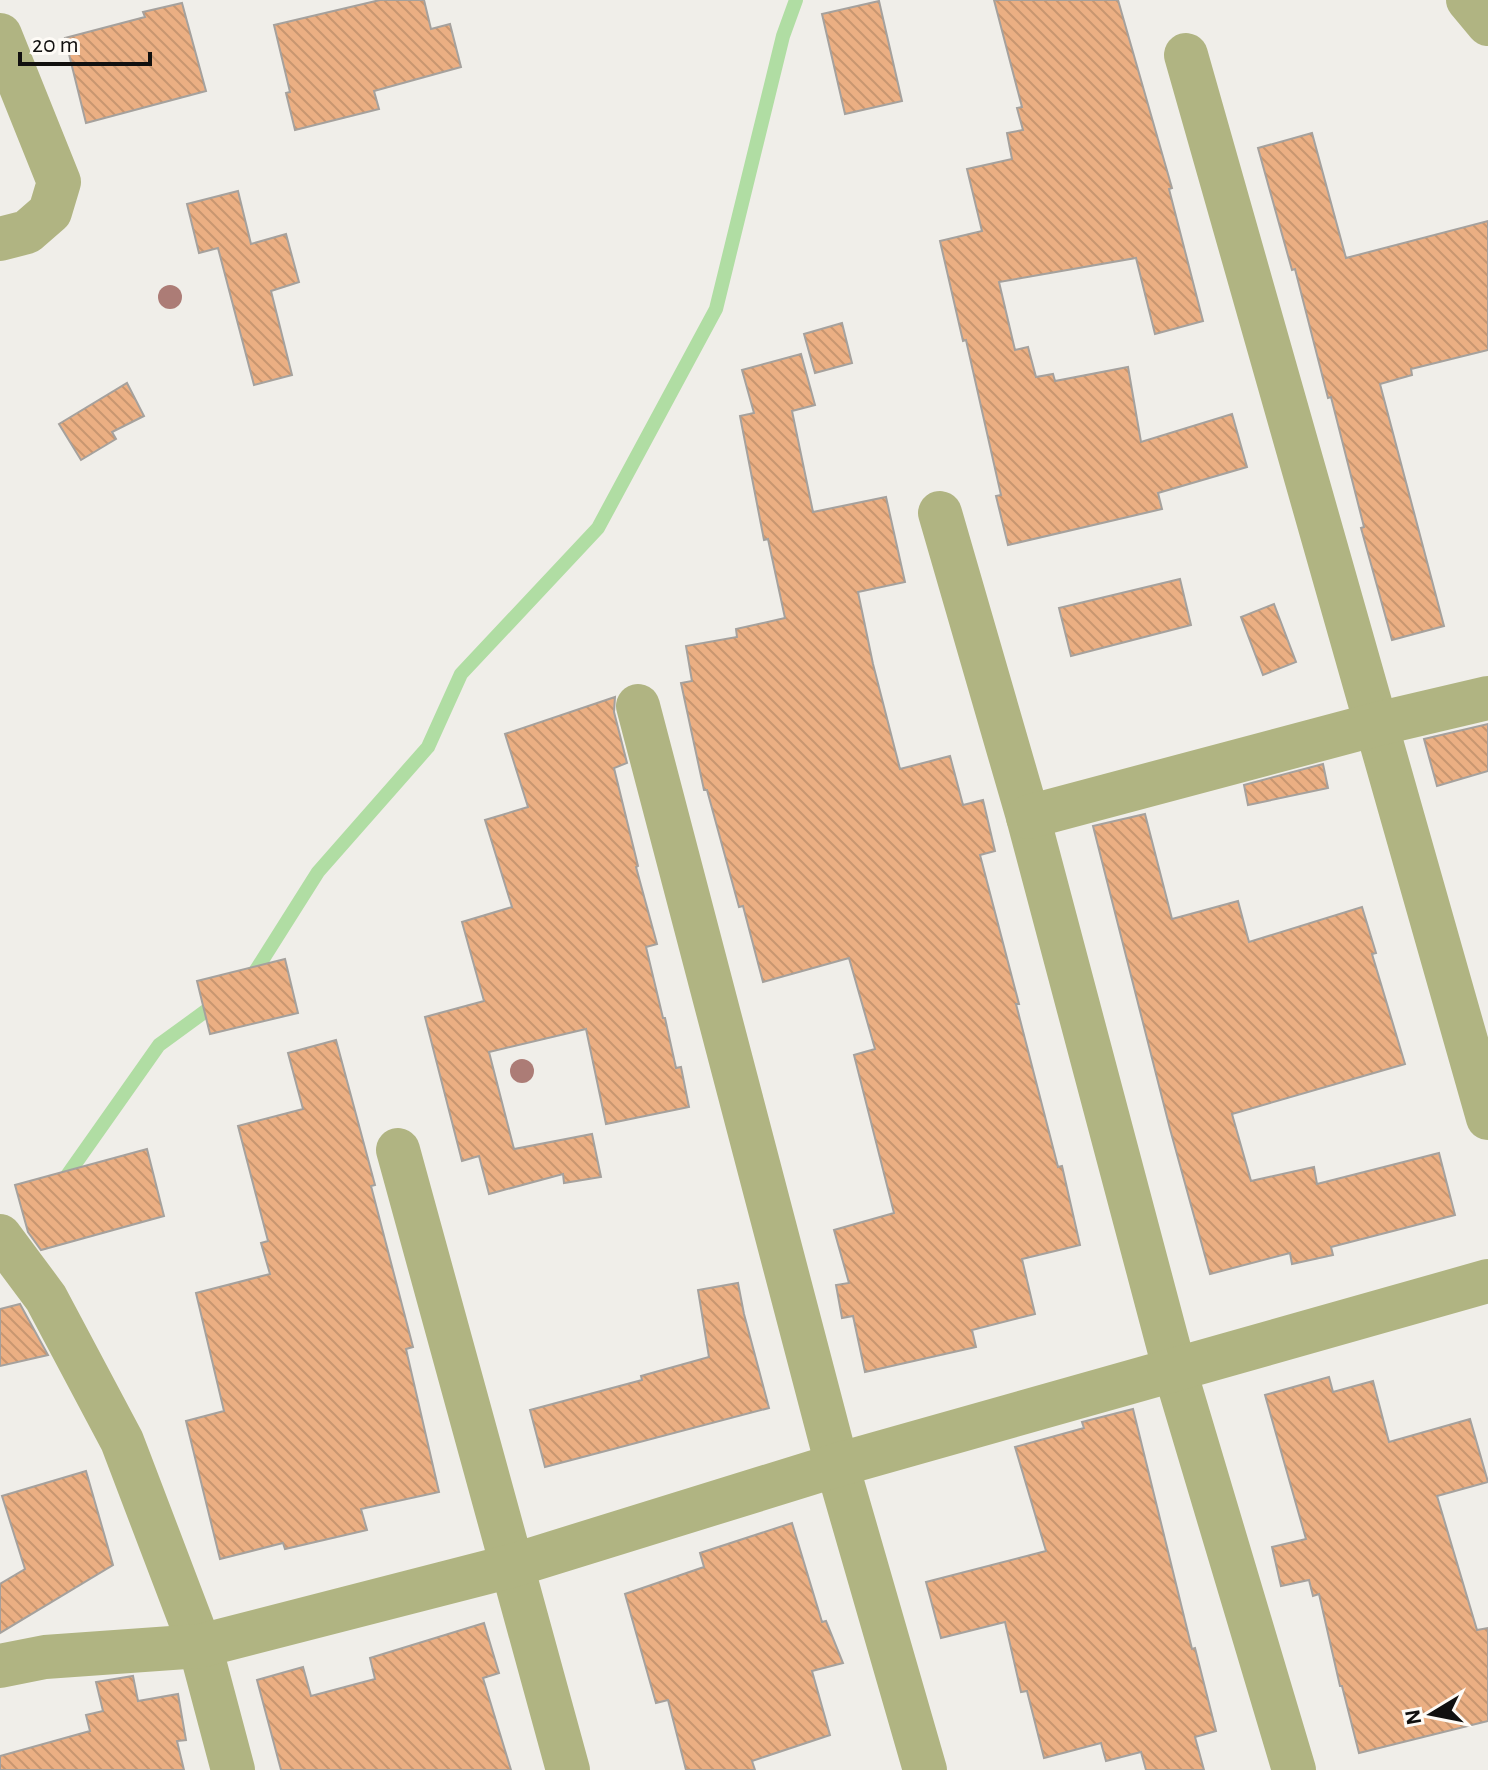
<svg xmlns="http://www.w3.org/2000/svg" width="1488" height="1770" font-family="'Alegreya Sans',sans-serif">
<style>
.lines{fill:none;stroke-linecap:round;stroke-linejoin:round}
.stream{stroke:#b0dda3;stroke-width:14}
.building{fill:url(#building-back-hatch);stroke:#a5a19d;stroke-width:2}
.street{stroke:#b0b482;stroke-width:44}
.tree{fill:#ac7c76}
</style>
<defs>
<pattern id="building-back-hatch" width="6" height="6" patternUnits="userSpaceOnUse" patternTransform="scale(2)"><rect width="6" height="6" fill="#ebaf83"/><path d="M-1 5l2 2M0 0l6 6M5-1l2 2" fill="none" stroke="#c89670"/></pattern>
</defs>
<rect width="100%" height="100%" fill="#f0eee9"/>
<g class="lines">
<g class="stream">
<polyline points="251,978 318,872 428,747 461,674 598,528 716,309 783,36 796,0"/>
<polyline points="61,1184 159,1045 218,1002"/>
</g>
</g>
<g class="building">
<polygon points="380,0 424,0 431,29 450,24 461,67 374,91 379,109 295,130 286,93 290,92 274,25"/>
<polygon points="994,0 1118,0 1172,188 1169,189 1203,321 1155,334 1136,258 999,282 1015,350 1028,347 1036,377 1053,374 1055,381 1128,367 1141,442 1232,414 1247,467 1158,493 1162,509 1008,545 996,496 1001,495 966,340 963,341 940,241 982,231 967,169 1012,159 1007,133 1023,130 1017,108 1022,107"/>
<polygon points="879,1 902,101 845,114 822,14"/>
<polygon points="182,3 206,91 86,123 65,38 145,17 143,12"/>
<polygon points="1312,133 1346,258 1488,221 1488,350 1411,369 1412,375 1380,384 1444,626 1392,640 1361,528 1364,527 1331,397 1328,398 1295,269 1292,270 1258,148"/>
<polygon points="238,191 251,244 286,234 299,282 271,291 292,375 254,385 218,248 199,253 187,204"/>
<polygon points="842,323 852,363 815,373 804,334"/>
<polygon points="801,354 815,405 792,411 813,512 886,497 905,582 858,592 873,664 900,769 950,756 963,805 983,800 995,851 980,855 1019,1004 1016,1004 1058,1167 1062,1166 1080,1245 1022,1259 1035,1314 972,1330 976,1347 865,1372 853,1316 842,1318 836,1285 849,1283 834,1230 894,1213 854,1055 875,1049 849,958 763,982 743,906 739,907 707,790 704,790 681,683 692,681 686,646 737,637 736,629 785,618 768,539 764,540 740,416 754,413 742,370"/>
<polygon points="127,383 144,416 112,432 116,439 81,460 59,424"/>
<polygon points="1180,579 1191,625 1071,656 1059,608"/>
<polygon points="1274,604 1296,662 1263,675 1241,617"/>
<polygon points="615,697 614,712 627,763 614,768 638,866 636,867 657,944 646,947 663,1018 665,1018 676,1068 681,1067 689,1107 606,1124 586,1029 489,1052 514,1149 592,1134 601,1177 564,1183 563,1174 489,1194 479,1156 462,1161 425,1017 484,1001 462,922 512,907 485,820 528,807 505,734"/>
<polygon points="1488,724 1488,771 1437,786 1424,739"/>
<polygon points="1323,764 1328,788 1248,805 1244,785"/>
<polygon points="1145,814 1172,919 1238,901 1249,942 1362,907 1376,953 1372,954 1405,1064 1232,1114 1251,1181 1314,1167 1317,1184 1439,1153 1455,1215 1331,1247 1333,1255 1292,1264 1290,1253 1210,1274 1170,1129 1093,826"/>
<polygon points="285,959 298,1013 210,1034 197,981"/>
<polygon points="336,1040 375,1185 371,1186 413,1347 406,1349 439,1492 361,1509 367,1530 285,1549 283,1543 220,1559 186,1421 224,1411 196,1293 270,1274 261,1243 268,1241 238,1126 303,1109 288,1053"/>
<polygon points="147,1149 164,1216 41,1250 28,1232 15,1185"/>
<polygon points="738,1283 744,1314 769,1408 545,1467 530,1410 642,1380 641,1376 709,1357 698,1290"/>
<polygon points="20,1304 48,1355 0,1366 0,1309"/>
<polygon points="1329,1377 1333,1392 1373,1381 1389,1442 1470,1419 1488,1482 1437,1496 1477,1630 1488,1628 1488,1721 1359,1753 1342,1686 1340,1686 1319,1594 1313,1596 1309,1580 1281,1586 1272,1547 1306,1539 1265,1395"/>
<polygon points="1133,1409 1192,1649 1195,1648 1216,1731 1195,1737 1204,1770 1146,1770 1141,1752 1106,1761 1101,1743 1044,1758 1027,1691 1021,1692 1005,1622 941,1638 926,1582 1046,1551 1015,1447 1084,1428 1082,1422"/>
<polygon points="86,1471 113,1565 0,1633 0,1584 25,1569 2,1496"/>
<polygon points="792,1523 822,1622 826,1621 843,1663 812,1671 830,1735 752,1761 755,1770 686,1770 668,1700 656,1703 625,1594 704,1567 700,1553"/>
<polygon points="484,1623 499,1673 483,1678 511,1770 281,1770 257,1680 303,1667 311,1696 375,1679 370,1658"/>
<polygon points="133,1676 138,1701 178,1694 186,1740 177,1741 184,1770 0,1770 0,1756 90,1731 86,1715 103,1711 96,1682"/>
</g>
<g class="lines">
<g class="street">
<polyline points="1468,0 1488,24"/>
<polyline points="0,35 59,182 50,212 27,232 0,239"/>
<polyline points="1186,55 1488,1118"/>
<polyline points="940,513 1028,817 1175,1371 1294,1770"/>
<polyline points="638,706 837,1465 925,1770"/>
<polyline points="1028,817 1377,724 1488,698"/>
<polyline points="398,1150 568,1770"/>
<polyline points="0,1236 46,1298 122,1441 200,1646 233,1770"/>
<polyline points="0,1666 45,1657 200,1646 511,1566 837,1465 1488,1281"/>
</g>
</g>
<g class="tree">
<circle cx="170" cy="297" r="12"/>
<circle cx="522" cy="1071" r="12"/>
</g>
<g transform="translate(1432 1714) rotate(260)" stroke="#fefbf6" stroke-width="6" paint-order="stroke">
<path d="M0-6L14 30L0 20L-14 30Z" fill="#11100f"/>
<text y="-12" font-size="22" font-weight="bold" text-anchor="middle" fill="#11100f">N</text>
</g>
<path d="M20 52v12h130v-12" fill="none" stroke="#11100f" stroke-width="4"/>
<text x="32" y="52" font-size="24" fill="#11100f" stroke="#fefbf6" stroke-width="6" paint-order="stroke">20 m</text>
</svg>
